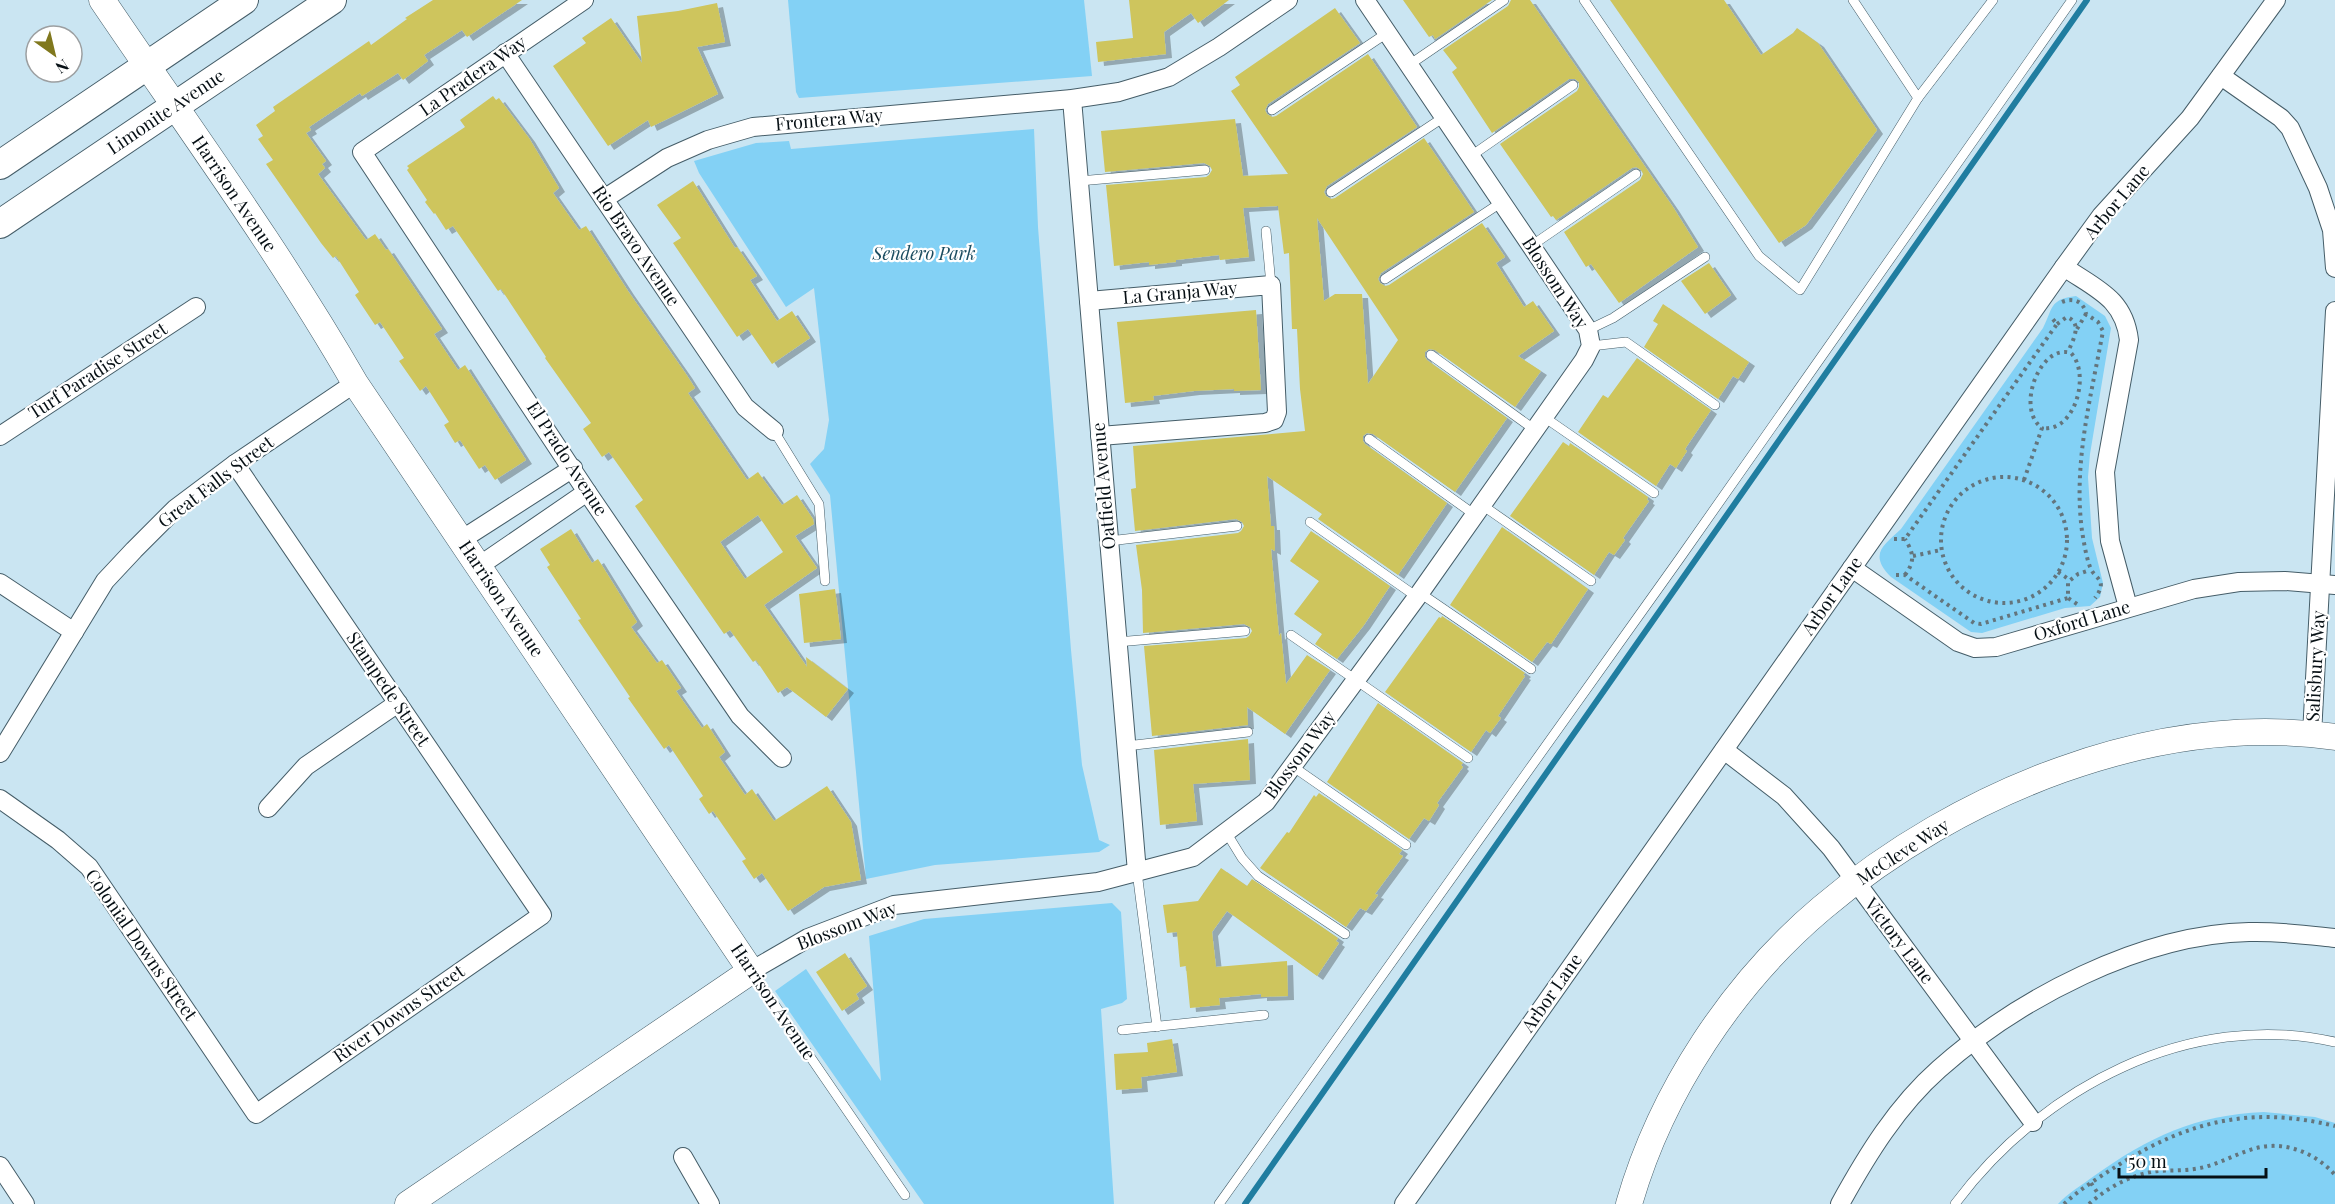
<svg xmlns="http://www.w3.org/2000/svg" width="2335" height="1204" font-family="'Playfair Display',serif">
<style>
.green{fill:#83d1f5}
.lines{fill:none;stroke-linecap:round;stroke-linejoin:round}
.stream{stroke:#207da0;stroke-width:6}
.building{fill:#cec55d;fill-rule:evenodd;filter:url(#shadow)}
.lane-casing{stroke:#455d68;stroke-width:10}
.street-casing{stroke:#455d68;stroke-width:20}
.secondary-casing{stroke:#455d68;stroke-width:27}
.primary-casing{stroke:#455d68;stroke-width:30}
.path{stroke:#63757d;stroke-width:4;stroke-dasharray:3 4.5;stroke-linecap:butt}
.lane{stroke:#fff;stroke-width:9}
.street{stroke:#fff;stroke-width:18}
.secondary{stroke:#fff;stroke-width:26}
.primary{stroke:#fff;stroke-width:28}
.labels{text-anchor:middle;stroke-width:4.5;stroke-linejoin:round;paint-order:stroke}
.street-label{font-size:18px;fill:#071015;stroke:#fff}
.park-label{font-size:18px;font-style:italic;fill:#1a4c60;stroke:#fff}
</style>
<defs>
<filter id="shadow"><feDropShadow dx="6" dy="4" stdDeviation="0" flood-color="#0004"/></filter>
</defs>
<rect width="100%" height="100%" fill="#cae5f2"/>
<g class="green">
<polygon points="788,0 1084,0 1092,76 799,98 796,92"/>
<polygon points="1034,129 1038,227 1071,650 1082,765 1099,840 1110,845 1099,852 935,865 866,879 830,495 810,464 824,449 829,420 814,288 786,307 699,173 694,161 756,143 789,141 791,149"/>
<path d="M2076 296 2105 316 2111 328 2090 454 2088 477 2092 538 2103 583 2100 597 2090 606 2065 608 1982 633 1971 632 1891 577C1868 554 1884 545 1901 529L2043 328C2053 309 2049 299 2076 296Z"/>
<polygon points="1112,903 1121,912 1127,999 1122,1003 1101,1009 1114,1204 924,1204 775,991 806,969 881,1081 869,936 924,919"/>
<path d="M2264 1112 2315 1117 2335 1123V1204H2058C2068 1193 2082 1185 2094 1176 2149 1137 2195 1115 2264 1112Z"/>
</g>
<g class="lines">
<polyline class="stream" points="1245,1204 2087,0"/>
</g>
<g class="building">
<polygon points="433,0 522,0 467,37 462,30 424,55 428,61 403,80 398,73 362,96 360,93 309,127 311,130 306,133 326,161 322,164 325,168 318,174 366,240 375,234 386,250 388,249 442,329 434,334 458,370 465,365 526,460 495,480 485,465 479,469 460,440 455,443 444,425 449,422 426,386 420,391 399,361 404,358 380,322 375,325 355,295 359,292 336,256 333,258 321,243 266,164 273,160 258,139 263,136 256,125 275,111 273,107 369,41 371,45 407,19 405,18"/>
<polygon points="1129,0 1229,0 1198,23 1191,13 1164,32 1166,54 1098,62 1096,42 1133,38"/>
<polygon points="1403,0 1492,0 1435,39 1433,35 1429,37"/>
<polygon points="1511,0 1530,0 1673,207 1698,247 1619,303 1591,264 1586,267 1564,232 1640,180 1643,174 1641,170 1636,167 1632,168 1556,220 1553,216 1551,217 1500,144 1577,91 1579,87 1579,82 1575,79 1569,79 1492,133 1452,72 1457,68 1443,50 1508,6"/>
<polygon points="1610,0 1724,0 1761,55 1793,33 1797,28 1818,43 1877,130 1806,225 1779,243"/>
<polygon points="717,3 725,42 697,47 718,94 651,127 648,120 608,146 553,66 586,43 582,38 611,18 642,63 637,16 678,11"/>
<path d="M1335 8 1360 43 1268 104 1265 110 1267 114 1272 117 1276 116 1368 54 1417 127 1327 186 1324 192 1326 196 1331 199 1335 198 1424 138 1474 212 1381 273 1378 279 1380 283 1385 286 1389 285 1482 223 1505 257 1496 263 1524 307 1533 301 1554 331 1518 356 1541 371 1515 407 1435 350 1429 349 1425 352V357L1427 360 1507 418 1455 492 1373 434 1367 433 1363 436V441L1365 444 1447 503 1398 575 1318 519 1322 514 1267 476 1271 526H1274L1275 551 1271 549 1279 636 1281 633 1286 684 1307 655 1330 670 1285 734 1247 707 1248 725 1152 736 1144 646 1246 638 1249 636 1252 631 1250 627 1244 624 1143 633 1142 590 1136 545 1238 533 1241 531 1244 526 1242 522 1236 519 1135 531 1131 489 1136 488 1133 446 1305 431 1300 389 1297 329H1292L1289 253 1284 254 1278 206 1243 208 1249 257 1220 260 1219 255 1176 260V262L1149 265V262L1114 266 1106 185 1206 177 1209 175 1212 170 1210 166 1204 163 1105 172 1101 131 1235 119 1243 176 1288 174 1231 91 1240 85 1235 77ZM1317 218 1398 340 1368 384 1362 294H1335L1324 301Z"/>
<path d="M493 96 496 100 499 98 529 138 559 188 553 193 579 230 586 226 628 291 686 374 695 388 688 393 747 480 758 472 782 505 797 495 813 519 814 524 795 536 817 568 764 605 807 667 806 657 848 689 826 717 787 687 778 693 756 660 753 662 730 630 724 634 635 506 643 500 609 452 602 457 583 429 591 423 545 358 546 357 501 289 498 291 453 226 446 230 435 213 434 214 425 202 427 200 407 170 409 168 407 166 465 127 460 120ZM758 515 783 552 745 579 720 542Z"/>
<polygon points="693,181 735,248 737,247 757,276 750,280 777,321 792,311 810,338 772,364 748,329 737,337 673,243 681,238 657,205"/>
<polygon points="1709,263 1731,295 1705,314 1681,281"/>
<polygon points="1663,304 1749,362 1738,379 1733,376 1718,399 1644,347 1658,324 1653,321"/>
<polygon points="1256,310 1261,390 1234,391 1234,389 1194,391 1153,396 1154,400 1125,403 1117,322"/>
<polygon points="1637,358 1711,410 1685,449 1687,451 1676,468 1670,464 1656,486 1578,432 1603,395 1608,398"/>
<polygon points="1563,442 1569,446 1570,443 1648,497 1647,500 1649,501 1623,538 1625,540 1614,555 1609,552 1594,575 1510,516"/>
<polygon points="1502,527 1588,589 1551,644 1547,642 1532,662 1450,605"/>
<polygon points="571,529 592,563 598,559 637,622 631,627 657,663 662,660 681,688 676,691 702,728 707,724 725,752 719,757 745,795 752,789 774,821 827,786 851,822 861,880 824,887 788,911 762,873 754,879 742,861 746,859 713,811 709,814 699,799 703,796 669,745 664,749 628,698 630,697 578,620 581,619 547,567 550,565 540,549"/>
<polygon points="1311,531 1390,586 1364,625 1337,659 1315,644 1322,634 1294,614 1319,581 1290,561"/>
<polygon points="835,589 841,639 804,643 799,594"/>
<polygon points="1442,616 1525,673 1523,675 1525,676 1498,716 1501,718 1490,733 1486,730 1471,752 1385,692 1439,617 1441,618"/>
<polygon points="1378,703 1463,763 1461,765 1463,767 1437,803 1439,805 1429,821 1424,818 1409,839 1327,782"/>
<polygon points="1248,739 1250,780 1193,784 1197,821 1160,825 1154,750"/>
<polygon points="1319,793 1402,850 1399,854 1403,856 1375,894 1378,895 1366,911 1360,908 1346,927 1260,868 1287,832 1289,833 1314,795 1316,797"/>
<polygon points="1221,868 1247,886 1252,879 1338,938 1336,941 1339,943 1317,976 1227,911 1212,932 1216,967 1287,961 1288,996 1261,997 1261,994 1219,998 1220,1005 1190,1008 1186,966 1180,967 1177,932 1167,933 1163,905 1198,901"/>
<polygon points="845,953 867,986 856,994 859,999 842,1011 816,972"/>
<polygon points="1172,1039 1177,1072 1141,1077 1142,1088 1116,1090 1114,1054 1148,1052 1147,1043"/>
</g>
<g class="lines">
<g class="lane-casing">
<g id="lane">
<polyline points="1584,0 1759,256 1800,290 1918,98"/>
<polyline points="1853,0 1918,98 1993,0"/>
<polyline points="1409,65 1504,0"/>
<polyline points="1272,110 1387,33"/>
<polyline points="1471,156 1573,85"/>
<polyline points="1079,181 1205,170"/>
<polyline points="1331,192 1444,117"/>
<polyline points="1266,231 1271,285"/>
<polyline points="1531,246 1636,174"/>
<polyline points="1385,279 1502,202"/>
<polyline points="1588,330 1613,318 1705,257"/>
<polyline points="1591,346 1626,342 1715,405"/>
<polyline points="1431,355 1535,430"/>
<polyline points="1544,417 1654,493"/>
<polyline points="774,431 819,504 825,581"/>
<polyline points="1369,439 1475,515"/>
<polyline points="1482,505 1591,581"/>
<polyline points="1310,522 1417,597"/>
<polyline points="1109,541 1237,526"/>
<polyline points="1420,593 1531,669"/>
<polyline points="1291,635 1468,758"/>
<polyline points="1117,642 1245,631"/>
<polyline points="1126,746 1248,732"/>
<polyline points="1292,766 1406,845"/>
<polyline points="1226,832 1242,858 1258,876 1345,934"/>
<polyline points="1137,872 1157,1027"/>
<polyline points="752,972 905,1195"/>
<polyline points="1122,1030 1264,1015"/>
<polyline points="1219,1204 1680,558 2072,0"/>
<path d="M1955 1204C2041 1088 2190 1009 2335 1042"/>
</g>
</g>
<g class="street-casing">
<g id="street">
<polyline points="584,0 362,152 587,492 740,716 782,758"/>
<polyline points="505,53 745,407 774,431"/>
<polyline points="2221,76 2281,118 2290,128 2318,188 2332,230 2335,268"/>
<polyline points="1072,99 1137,872"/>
<polyline points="604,199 667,158 708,140 753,127 1072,99 1119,92 1169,77 1219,47 1288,0"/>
<path d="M2064 267C2096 289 2124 298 2129 340L2105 472 2110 541 2128 607"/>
<polyline points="1089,301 1271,285 1277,412 1274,420 1265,423 1100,436"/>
<polyline points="0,436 196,307"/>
<polyline points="461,540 573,468"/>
<polyline points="479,566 587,492"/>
<polyline points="1852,568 1958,642 1975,648 1996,647 2194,589 2239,582 2285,581 2335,585"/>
<polyline points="0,583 74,632"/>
<polyline points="2312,734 2335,311"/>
<polyline points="1724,750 1784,796 1831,848 2033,1122"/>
<polyline points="0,753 105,581 134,550 175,509 235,464 355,383"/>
<polyline points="0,799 58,840 89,867 256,1114 542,915 235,464"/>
<polyline points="268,808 306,766 398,703"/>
<polyline points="751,971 808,938 894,905 1098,882 1193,857 1266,802 1417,597 1584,360 1591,346 1588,330 1365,0"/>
<polyline points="683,1157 710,1204"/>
<polyline points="0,1166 25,1204"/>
<polyline points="1404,1204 2064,267 2101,216 2190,118 2276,0"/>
<path d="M1840 1204C1867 1155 1897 1106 1939 1069 2018 999 2141 934 2249 932 2278 931 2307 935 2335 938"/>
</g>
</g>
<g class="secondary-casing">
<g id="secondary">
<path d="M102 0C188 127 279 251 355 383L751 971 408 1204"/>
<path d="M1629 1204C1661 1092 1733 983 1822 908 1958 793 2155 711 2335 737"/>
</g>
</g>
<g class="primary-casing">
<g id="primary">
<polyline points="0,165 244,0"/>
<polyline points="0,224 332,0"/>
</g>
</g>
<g class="path">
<path d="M2062 302C2074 297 2084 302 2086 314L2098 322 2103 331C2091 397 2073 463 2082 531 2084 543 2086 556 2090 567 2094 579 2109 579 2095 598"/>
<path d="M2057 324 2067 317C2083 323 2073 340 2068 352"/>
<polyline points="2077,329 2086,314"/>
<circle cx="2004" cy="540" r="63"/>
<path d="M2024 480 2042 428C2015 409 2040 343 2071 353 2091 374 2075 433 2042 428"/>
<polyline points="1894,539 1905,539 2057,324 2051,317"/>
<polyline points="1913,556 1941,550"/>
<polyline points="2058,572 2070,580"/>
<polyline points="1896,575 1905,575 1974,623 1981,624 2068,598"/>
<path d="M1905 575C1915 561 1914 554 1905 539"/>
<polyline points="2077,604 2068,598 2068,582 2078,574 2090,570"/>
<polyline points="2091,1183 2099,1195"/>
<path d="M2064 1204C2080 1189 2101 1176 2120 1164 2191 1120 2253 1106 2335 1126"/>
<path d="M2089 1204C2108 1187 2132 1174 2158 1171 2172 1170 2186 1171 2200 1168 2221 1164 2240 1151 2261 1147 2288 1142 2317 1154 2335 1175"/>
</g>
<use href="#lane" class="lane"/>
<use href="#street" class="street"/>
<use href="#secondary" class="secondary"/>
<use href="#primary" class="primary"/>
</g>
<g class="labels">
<g class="street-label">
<text transform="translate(473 76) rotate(-35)" y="6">La Pradera Way</text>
<text transform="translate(166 112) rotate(-34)" y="6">Limonite Avenue</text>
<text transform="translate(829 120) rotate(-5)" y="6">Frontera Way</text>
<text transform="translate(234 194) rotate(56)" y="6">Harrison Avenue</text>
<text transform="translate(2117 202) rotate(-50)" y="6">Arbor Lane</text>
<text transform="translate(636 246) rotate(56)" y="6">Rio Bravo Avenue</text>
<text transform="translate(1555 283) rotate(57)" y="6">Blossom Way</text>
<text transform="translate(1180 293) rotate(-5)" y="6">La Granja Way</text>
<text transform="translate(98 371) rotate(-33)" y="6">Turf Paradise Street</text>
<text transform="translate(567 459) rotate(57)" y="6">El Prado Avenue</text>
<text transform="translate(216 482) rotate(-37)" y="6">Great Falls Street</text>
<text transform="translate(1104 486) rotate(-95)" y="6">Oatfield Avenue</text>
<text transform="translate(1832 596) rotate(-55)" y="6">Arbor Lane</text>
<text transform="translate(501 599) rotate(56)" y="6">Harrison Avenue</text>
<text transform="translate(2082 621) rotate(-17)" y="6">Oxford Lane</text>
<text transform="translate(2316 666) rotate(-87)" y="6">Salisbury Way</text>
<text transform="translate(388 689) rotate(56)" y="6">Stampede Street</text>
<text transform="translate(1300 755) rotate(-53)" y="6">Blossom Way</text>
<text transform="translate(1903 852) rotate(-33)" y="6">McCleve Way</text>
<text transform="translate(847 926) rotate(-21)" y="6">Blossom Way</text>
<text transform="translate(1899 941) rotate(53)" y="6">Victory Lane</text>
<text transform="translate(141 945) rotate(55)" y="6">Colonial Downs Street</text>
<text transform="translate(1552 993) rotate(-55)" y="6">Arbor Lane</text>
<text transform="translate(773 1002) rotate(56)" y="6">Harrison Avenue</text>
<text transform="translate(399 1014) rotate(-35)" y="6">River Downs Street</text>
</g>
<g class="park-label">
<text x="924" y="260">Sendero Park</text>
</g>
</g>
<g transform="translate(54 54) rotate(146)"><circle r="28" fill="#ffffff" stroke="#9c9fa1" stroke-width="1.5"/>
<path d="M0-4.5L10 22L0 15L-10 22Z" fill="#80781d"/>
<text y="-9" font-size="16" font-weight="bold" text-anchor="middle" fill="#071015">N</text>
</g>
<path d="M2119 1168v9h147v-9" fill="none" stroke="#071015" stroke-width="3"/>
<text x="2128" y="1168" font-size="18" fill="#071015" stroke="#ffffff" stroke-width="4.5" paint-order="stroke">50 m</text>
</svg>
